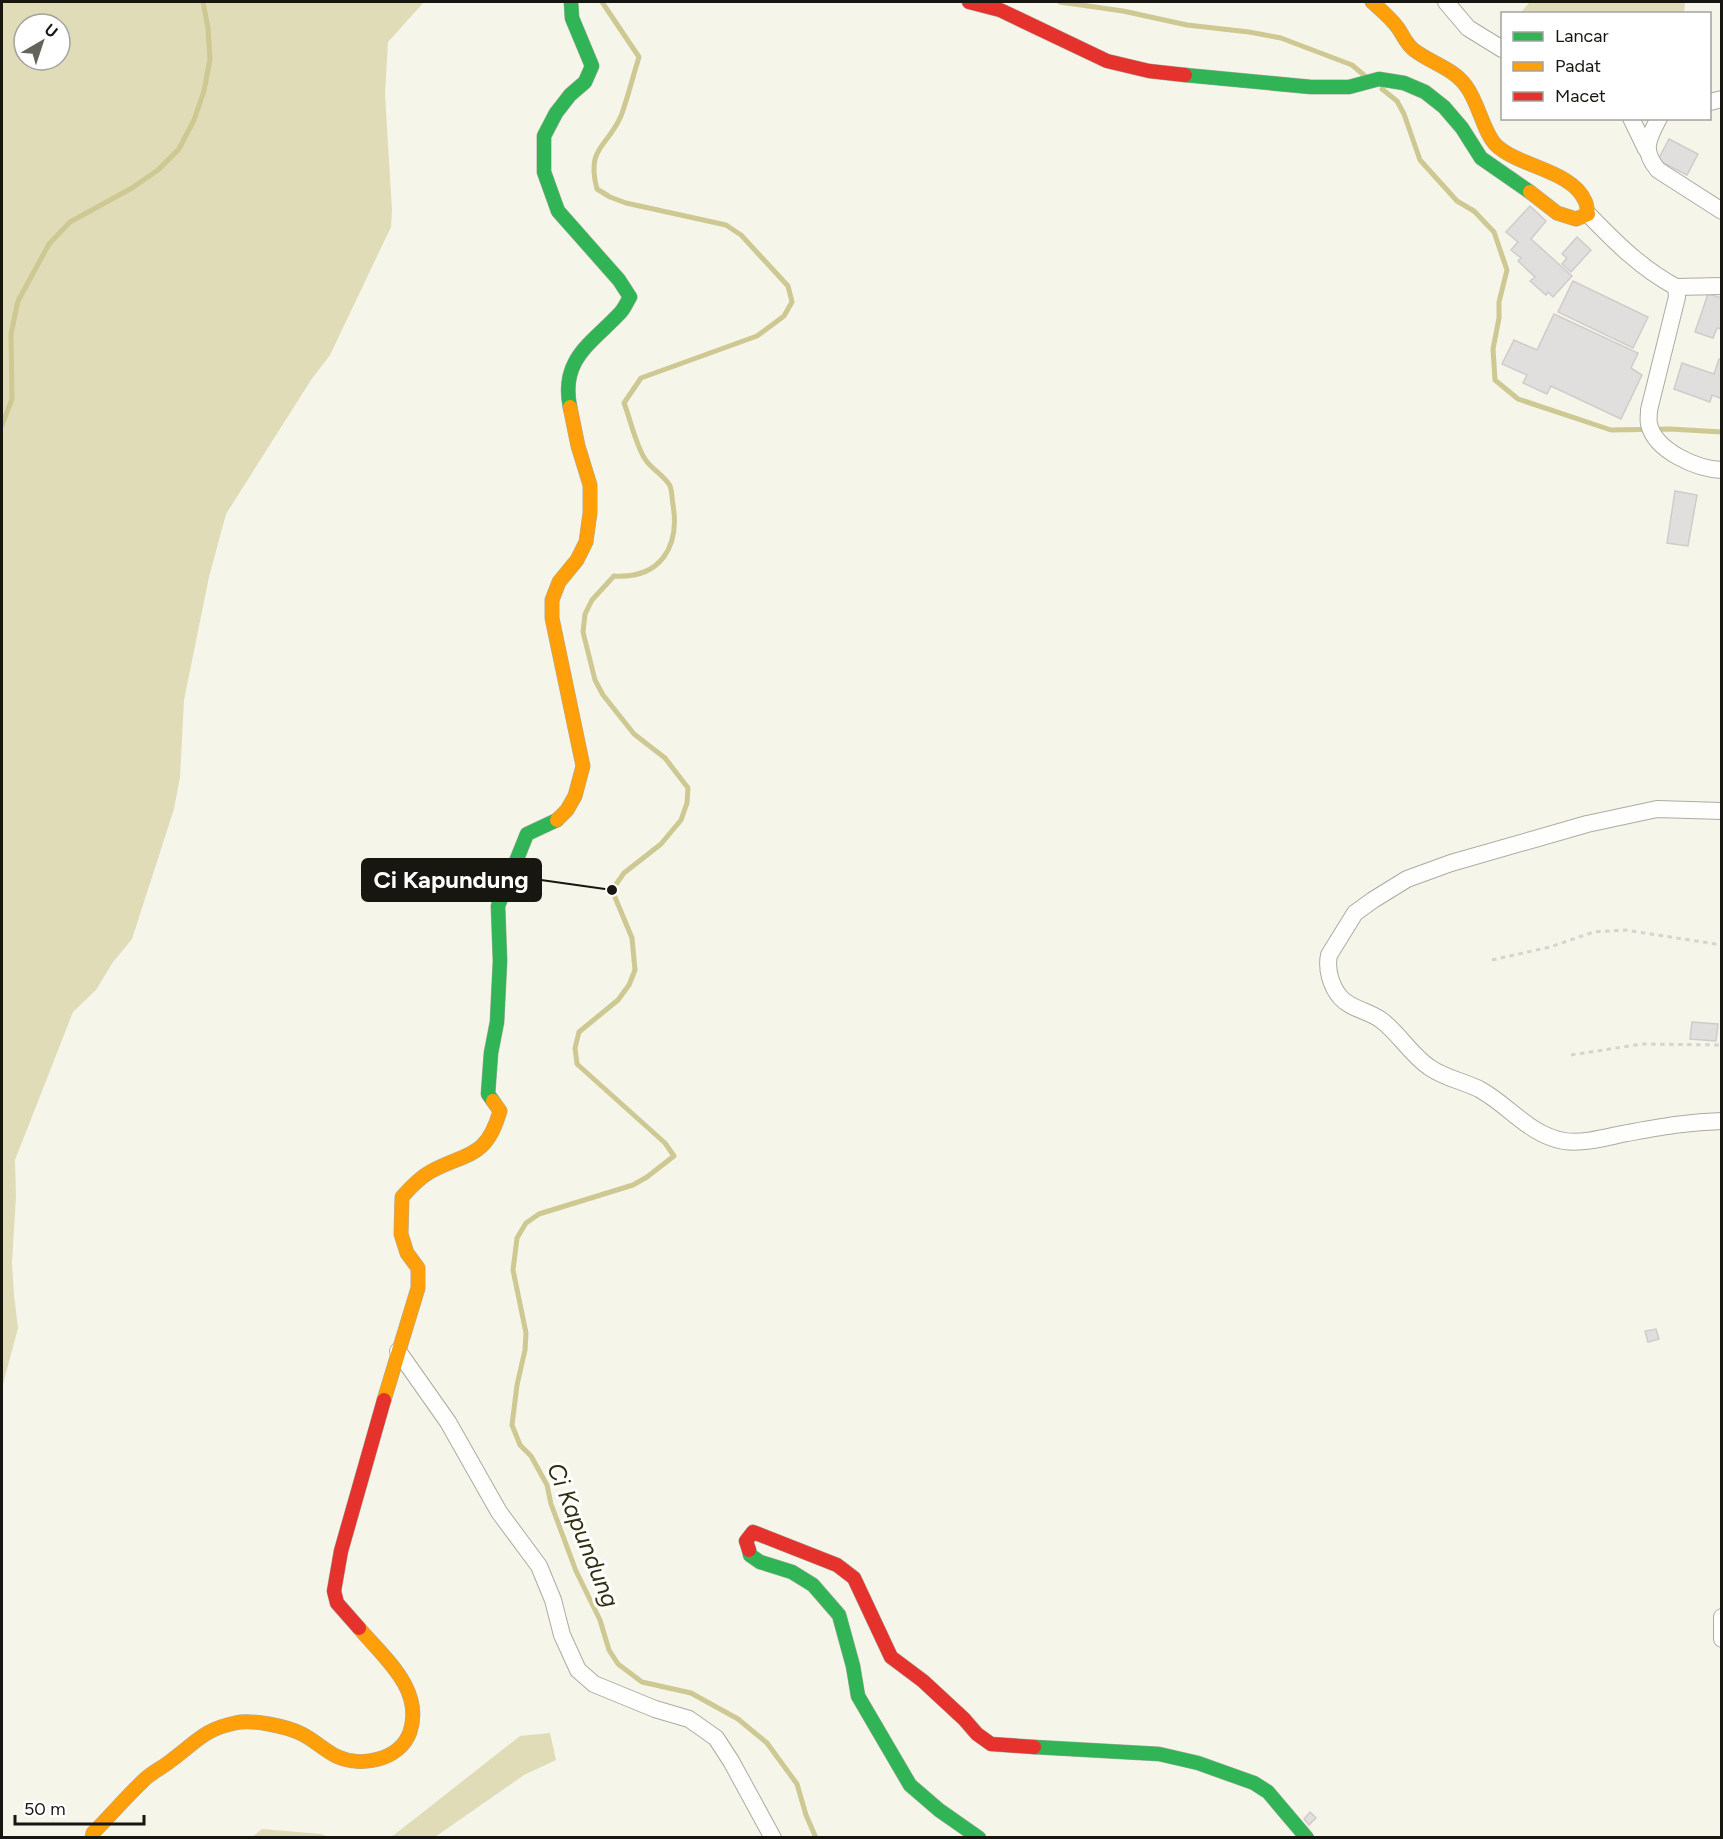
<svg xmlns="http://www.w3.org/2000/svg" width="1723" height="1839" font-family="Figtree,sans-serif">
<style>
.green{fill:#e0dcb8;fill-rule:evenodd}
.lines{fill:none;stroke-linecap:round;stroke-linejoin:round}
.stream{stroke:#cec892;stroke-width:5}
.building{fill:#e1dfdd;stroke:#cfcccb;stroke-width:1.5}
.street-casing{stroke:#acaba2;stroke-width:18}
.fast-casing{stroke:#acaba2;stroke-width:15}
.slow-casing{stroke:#acaba2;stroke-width:15}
.jam-casing{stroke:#acaba2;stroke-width:15}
.path{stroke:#d4d4d0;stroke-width:3;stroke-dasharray:4.5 4.5;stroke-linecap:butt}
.street{stroke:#fefefc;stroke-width:16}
.fast{stroke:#30b455;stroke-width:14}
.slow{stroke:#ff9f0a;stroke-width:14}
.jam{stroke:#e5322d;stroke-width:14}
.labels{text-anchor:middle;stroke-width:6;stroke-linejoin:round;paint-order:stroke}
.water-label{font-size:24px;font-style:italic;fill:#322e0e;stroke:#fff}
.leader{fill:none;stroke:#171610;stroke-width:2}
.callout-dot{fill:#171610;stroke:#fff;stroke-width:2}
.callout{fill:#171610;stroke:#171610;stroke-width:2}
.callout-label{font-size:24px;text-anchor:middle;font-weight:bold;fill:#fff}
</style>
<rect width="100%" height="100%" fill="#f6f5ea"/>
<g class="green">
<path d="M2 2H424L388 42 385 94 392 210 391 227 330 355 311 380 226 514 209 577 184 700 180 777 174 809 132 939 113 962 96 990 73 1012 15 1160 16 1196 12 1263 14 1295 18 1328 2 1388ZM24 24H60V60H24Z"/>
<polygon points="1530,2 1685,2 1684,13 1520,13"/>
<polygon points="550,1733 556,1760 524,1775 435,1837 388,1837 394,1835 520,1736"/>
<polygon points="262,1829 321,1834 329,1837 252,1837"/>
</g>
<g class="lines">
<g class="stream">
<path d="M602 2 639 57C633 76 628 97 621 116 607 148 586 147 597 189L610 197 626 203 726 225 741 235 788 286 792 302 784 316 757 336 641 378 624 403C630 418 636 446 645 459 651 469 665 476 670 486 672 491 672 499 673 505 680 547 660 579 614 576L592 600 585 614 583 632 595 680 603 695 634 734 665 758 688 788 687 803 681 820 661 844 624 873 612 890 632 938 635 970 629 985 618 1000 579 1032 575 1048 577 1064 665 1143 674 1156 647 1177 633 1185 539 1214 526 1223 517 1238 513 1270 526 1333 525 1350 517 1385 512 1425 520 1445 531 1456 547 1485 551 1504 576 1571 600 1620 609 1650 618 1664 642 1682 691 1693 738 1719 767 1743 797 1784 806 1815 816 1838"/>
<polyline points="1060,2 1123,11 1187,25 1249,32 1281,38 1352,65 1365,76"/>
<polyline points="1382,89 1397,101 1404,114 1420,160 1457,201 1474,211 1494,232 1507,270 1499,302 1499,318 1493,349 1495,380 1518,399 1611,430 1670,429 1722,432"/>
<polyline points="2,425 12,399 11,334 18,301 49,244 70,222 132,188 158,170 179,149 194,120 204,91 210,59 208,28 203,2"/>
</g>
</g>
<g class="building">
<polygon points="1669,139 1698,154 1687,175 1658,160"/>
<polygon points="1530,206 1546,221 1531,239 1572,276 1553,297 1548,292 1546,295 1530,281 1535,277 1518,261 1521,258 1511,250 1518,242 1506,232"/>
<polygon points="1577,237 1591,250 1571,272 1562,264 1567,258 1562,254"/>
<polygon points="1573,281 1648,317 1633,348 1558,312"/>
<polygon points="1708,294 1722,298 1722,329 1717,328 1713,338 1695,332"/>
<polygon points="1554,314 1638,353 1631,368 1642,375 1621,419 1551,386 1547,394 1523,383 1527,375 1502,364 1514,340 1537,350"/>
<polygon points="1719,359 1722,360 1722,399 1712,395 1710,402 1674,389 1682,363 1714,374"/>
<polygon points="1675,491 1697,495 1688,546 1667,543"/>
<polygon points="1692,1022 1718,1024 1716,1041 1690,1039"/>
<polygon points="1656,1329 1659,1339 1648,1342 1645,1331"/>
<polygon points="1310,1812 1316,1818 1309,1825 1304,1819"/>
</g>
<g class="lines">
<g class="street-casing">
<g id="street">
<polyline points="1446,2 1468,28 1502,49"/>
<polyline points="1710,102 1722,99"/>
<polyline points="1631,118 1646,149"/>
<path d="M1659 118C1648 139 1641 150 1658 170L1722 211"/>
<path d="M1588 214C1615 242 1642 269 1676 287L1677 297 1674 309 1649 410C1649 415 1648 420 1649 424 1655 451 1697 469 1722 470"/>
<polyline points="1676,287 1722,286"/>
<path d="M1722 811 1657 809 1587 824 1451 863 1407 879 1373 900 1355 913 1329 955C1326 969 1331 987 1341 998 1351 1009 1369 1011 1381 1020 1399 1033 1410 1054 1429 1067 1444 1078 1463 1081 1479 1089 1509 1105 1529 1135 1564 1141 1584 1144 1607 1137 1627 1133 1661 1127 1687 1122 1722 1121"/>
<polyline points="398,1351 448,1422 499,1512 539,1566 553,1600 562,1635 578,1670 594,1684 655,1709 689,1719 716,1738 731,1761 773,1838"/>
<polyline points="1722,1617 1722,1639"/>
</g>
</g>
<g class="fast-casing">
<g id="fast">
<polyline points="1185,75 1311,87 1349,87 1379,79 1404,83 1425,92 1444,107 1462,128 1481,158 1530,192"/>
<path d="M570 407C560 359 592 343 620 313 624 309 627 302 630 297L619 280 558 211 544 172V136L556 113 570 95 585 82 592 66 572 18 571 2"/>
<polyline points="493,1101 488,1094 491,1053 497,1022 500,961 498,906 527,834 557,820"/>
<polyline points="749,1550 750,1555 760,1562 792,1572 813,1585 839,1615 853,1666 858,1696 910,1785 939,1810 979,1838"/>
<polyline points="1034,1747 1159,1754 1198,1763 1254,1783 1268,1792 1307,1838"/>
</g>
</g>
<g class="slow-casing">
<g id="slow">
<path d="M1372 2C1381 10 1391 18 1398 28 1403 35 1406 44 1414 50 1431 63 1453 68 1466 86 1479 103 1484 135 1497 146 1520 167 1573 171 1585 201 1587 204 1587 210 1588 214L1576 219 1557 213 1530 192"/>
<polyline points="557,820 567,810 575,796 583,766 552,618 552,600 559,582 577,560 586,542 590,513 590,485 578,446 570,407"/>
<path d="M384 1400 418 1288V1268L407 1253 401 1234 402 1197C410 1188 419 1178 430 1172 466 1152 486 1160 500 1111L493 1101"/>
<path d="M92 1838 93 1833C110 1816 126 1797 144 1780 152 1772 164 1767 173 1759 196 1742 205 1729 235 1723 251 1719 286 1726 302 1734 314 1740 324 1750 336 1756 361 1768 400 1760 410 1732 424 1689 384 1658 359 1628"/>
</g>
</g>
<g class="jam-casing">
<g id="jam">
<polyline points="969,2 1000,10 1107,61 1149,71 1185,75"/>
<polyline points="749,1550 746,1541 753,1532 837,1565 854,1578 891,1657 923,1681 964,1719 977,1734 991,1744 1034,1747"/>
<polyline points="359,1628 337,1603 334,1591 341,1551 384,1400"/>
</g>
</g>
<g class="path">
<polyline points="1492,960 1550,947 1594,932 1625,930 1722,945"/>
<polyline points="1571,1055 1642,1044 1722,1045"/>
</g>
<use href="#street" class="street"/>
<use href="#fast" class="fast"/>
<use href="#slow" class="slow"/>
<use href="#jam" class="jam"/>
</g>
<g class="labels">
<g class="water-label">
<text transform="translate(583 1535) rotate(68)" y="8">Ci Kapundung</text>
</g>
</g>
<path class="leader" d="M612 890L541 880"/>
<circle class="callout-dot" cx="612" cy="890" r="6"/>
<rect class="callout" x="362" y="859" width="179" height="42" rx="6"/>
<g class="callout-label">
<text x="451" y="888">Ci Kapundung</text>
</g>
<rect width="1723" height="1839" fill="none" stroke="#171610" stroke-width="6"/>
<rect x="1501" y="12" width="210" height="108" fill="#ffffff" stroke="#a2a29f" stroke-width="1.5"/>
<rect x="1513" y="32" width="30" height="9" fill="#30b455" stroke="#a2a29f" stroke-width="1.5"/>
<text x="1555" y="42" font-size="18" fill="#171610">Lancar</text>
<rect x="1513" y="62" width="30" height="9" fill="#ff9f0a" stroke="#a2a29f" stroke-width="1.5"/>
<text x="1555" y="72" font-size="18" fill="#171610">Padat</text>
<rect x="1513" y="92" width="30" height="9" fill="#e5322d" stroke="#a2a29f" stroke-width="1.5"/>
<text x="1555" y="102" font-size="18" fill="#171610">Macet</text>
<g transform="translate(42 42) rotate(39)"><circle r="28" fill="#ffffff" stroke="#a2a29f" stroke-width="1.5"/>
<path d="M0-4.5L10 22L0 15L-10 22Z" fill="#65645c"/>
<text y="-9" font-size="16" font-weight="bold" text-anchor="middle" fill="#171610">U</text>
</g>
<path d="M15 1815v9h129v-9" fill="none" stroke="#171610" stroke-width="3"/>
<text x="24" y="1815" font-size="18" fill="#171610" stroke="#ffffff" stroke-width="4.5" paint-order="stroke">50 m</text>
</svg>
